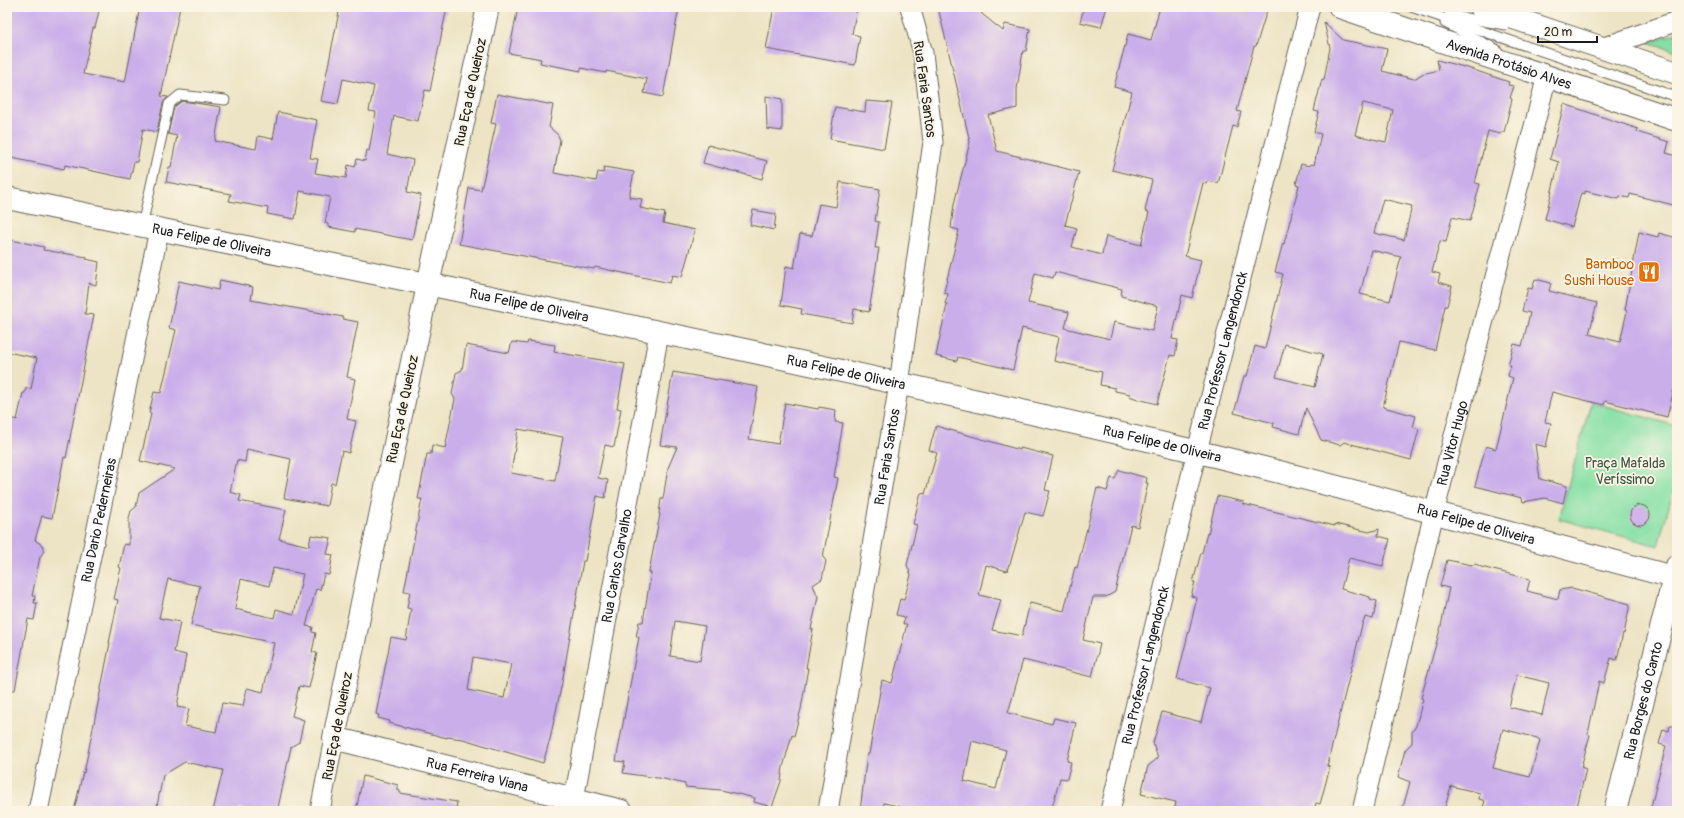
<svg xmlns="http://www.w3.org/2000/svg" width="1684" height="818" font-family="Pangolin,sans-serif">
<style>
.green{fill:#86e0a6;stroke:#517e61}
.building{fill:#caaeea;fill-rule:evenodd}
.lines{fill:none;stroke-linecap:round;stroke-linejoin:round}
.service-casing{stroke:#656257;stroke-width:11}
.minor-casing{stroke:#656257;stroke-width:21}
.tertiary-casing{stroke:#656257;stroke-width:24}
.primary-casing{stroke:#656257;stroke-width:24}
.service{stroke:#fff;stroke-width:9}
.minor{stroke:#fff;stroke-width:19}
.tertiary{stroke:#fff;stroke-width:22}
.primary{stroke:#fff;stroke-width:22}
.labels{text-anchor:middle;stroke-width:3.5;stroke-linejoin:round;paint-order:stroke}
.street-label{font-size:14px;fill:#1c1c1c;stroke:#fcf5e5}
.food-label{font-size:14px;fill:#c56008;stroke:#fcf5e5;text-anchor:end}
.park-label{font-size:14px;fill:#3c5745;stroke:#fcf5e5}
</style>
<rect width="100%" height="100%" fill="#fcf5e5"/>
<filter id="ink" filterUnits="userSpaceOnUse"><feTurbulence type="fractalNoise" baseFrequency=".025" numOctaves="2"/><feDisplacementMap in="SourceGraphic" scale="8" xChannelSelector="R" yChannelSelector="G"/><feConvolveMatrix kernelMatrix="1 2 1 2 8 2 1 2 1" color-interpolation-filters="sRGB"/></filter>
<filter id="wash" filterUnits="userSpaceOnUse"><feTurbulence type="fractalNoise" baseFrequency=".012" numOctaves="4" result="noise"/><feDisplacementMap in="SourceGraphic" scale="16" xChannelSelector="R" yChannelSelector="G"/><feGaussianBlur stdDeviation="0.9" result="paint"/><feColorMatrix in="noise" values="0 0 0 0 0 0 0 0 0 0 0 0 0 0 0 0 0 1.4 0 .05"/><feComposite in="paint" operator="in"/></filter>
<g filter="url(#wash)">
<rect width="100%" height="100%" fill="#ede4c5"/>
<g class="green">
<polygon points="1677,33 1677,52 1649,42"/>
<polygon points="1591,402 1677,426 1677,477 1658,546 1559,519"/>
</g>
<g id="blocks">
<g class="building">
<polygon points="7,7 100,7 95,28 93,28 83,74 125,82 140,7 180,7 161,96 168,97 163,103 157,132 143,129 137,162 134,162 130,179 65,165 64,169 7,157"/>
<polygon points="340,7 447,7 430,91 425,90 418,121 394,116 387,154 413,160 407,192 421,195 412,240 355,229 355,232 328,227 328,224 325,223 330,197 300,191 295,219 267,214 268,208 229,201 231,194 166,182 169,167 171,167 177,136 168,134 174,107 182,101 221,107 215,141 256,149 258,136 273,139 278,112 317,120 310,158 318,159 315,173 346,178 348,165 355,167 357,159 365,161 367,150 369,151 376,112 369,111 374,86 343,79 338,104 321,101"/>
<polygon points="518,7 679,7 663,97 644,93 647,79 606,71 606,73 581,68 581,71 540,63 541,59 509,53"/>
<polygon points="774,7 857,7 852,34 860,36 855,65 766,49"/>
<path d="M938 7H978L982 14 1003 31 1005 24 1030 29 1026 51H1023L1017 89V108L988 115 997 151 1079 172 1065 225 1077 228 1072 247 1102 255 1106 236 1141 245 1149 212 1145 211 1152 180 1112 170 1132 92 1114 87 1128 34 1151 40 1160 7H1268L1256 46H1254L1237 111 1241 112 1237 127 1233 126 1219 180 1218 183 1207 181 1206 184 1203 183 1185 256 1201 260 1192 298 1182 295 1172 339 1178 340 1175 356 1170 355 1157 404 1138 399 1129 396 1130 394 1115 391V388L1100 385 1102 372 1054 361 1059 337 1022 328 1013 370 958 357 957 361 936 356 947 304H945L948 294 944 292 959 230 951 228 954 204 970 142ZM1055 272 1122 289 1121 296 1158 306 1152 331 1114 322 1110 339 1065 328 1069 312 1028 303 1035 273 1053 278Z"/>
<polygon points="1084,7 1107,7 1101,27 1080,22"/>
<path d="M1324 22 1343 40 1387 49 1382 71 1414 79 1422 74 1439 70 1437 60 1468 68 1509 82 1508 85 1514 86 1510 98 1512 99 1504 132H1501L1500 134 1488 131 1475 183 1480 184 1470 221 1452 217 1446 242 1440 241 1432 272 1440 274 1438 282 1452 286 1447 306H1445L1435 350 1399 342 1383 407 1416 416 1413 427 1419 429 1411 460 1344 442 1340 445 1321 440 1306 408 1299 434 1273 427 1274 423 1234 413 1244 376H1247L1255 346 1265 349 1283 274 1275 272 1283 243 1284 244 1299 185 1296 184 1301 164 1309 166 1310 164 1314 165 1321 134 1314 132 1319 112 1314 111 1322 79 1324 80 1330 48ZM1363 103 1393 110 1386 142 1355 135ZM1383 199 1412 206 1404 240 1374 233ZM1371 250 1401 257 1390 301 1360 294ZM1285 344 1323 354 1315 387 1276 377Z"/>
<polygon points="497,94 553,105 549,127 558,135 560,140 554,173 596,181 598,172 603,173 604,167 634,172 629,197 642,199 640,208 665,213 663,223 695,230 682,277 672,275 670,283 595,267 594,269 459,244 469,188 481,190 496,124 491,123"/>
<polygon points="766,96 782,99 782,131 767,129"/>
<polygon points="866,101 892,103 884,149 830,139 835,107 865,112"/>
<polygon points="1564,104 1638,129 1637,132 1669,142 1666,153 1677,156 1677,206 1630,194 1629,198 1620,196 1619,199 1585,191 1585,194 1581,193 1572,227 1545,219 1559,162 1550,159"/>
<polygon points="708,145 767,161 762,179 703,163"/>
<polygon points="840,182 880,189 875,221 879,222 875,248 879,248 869,312 854,309 852,323 801,314 802,309 781,305 786,266 794,268 800,234 812,236 819,204 836,207"/>
<polygon points="753,210 776,214 774,230 750,225"/>
<polygon points="1639,232 1658,237 1659,233 1677,238 1677,390 1674,389 1667,417 1605,401 1604,405 1552,392 1545,422 1551,423 1546,447 1535,444 1540,479 1567,486 1563,503 1545,498 1523,502 1522,498 1475,486 1486,446 1496,449 1513,378 1508,376 1511,365 1508,365 1514,344 1522,346 1530,313 1522,311 1528,288 1532,289 1535,279 1551,283 1549,291 1597,303 1589,334 1620,342 1627,311 1625,310"/>
<polygon points="7,239 44,247 43,250 87,257 86,259 99,262 96,285 89,283 85,314 94,315 66,458 64,457 52,518 42,516 35,540 42,545 44,551 40,557 32,596 35,596 34,603 37,603 34,620 28,619 15,690 7,690 7,417 17,420 23,393 25,393 26,388 31,389 37,358 7,352"/>
<path d="M220 280 253 287 251 300 343 317V319L358 322 347 377 355 379 347 419 356 421 349 453 342 451 335 484 331 483 327 506 284 498 291 459 247 449 245 462 237 460 230 492 241 495 239 501 286 510 279 539 309 546 311 535 331 538 327 554 333 555 329 575 324 574 320 590 316 589 306 626 313 627 312 632 316 633 312 652 317 653 309 688 299 686 292 716 304 720 299 742 291 747 278 808 276 807 275 811H252L239 808 238 811H213L223 770 185 762 163 775 156 811H74L83 772 84 773 110 643H109L118 600 114 599 121 568 119 567 124 544 129 545V518L131 511 136 507 139 493 175 469 140 461 151 414 149 413 154 392 161 393 176 330 169 328 179 281 218 290ZM273 568 303 574 294 614 276 609 274 618 235 609 241 579 269 586ZM168 579 200 586 191 625 274 643 263 692 247 688 243 706 222 703 216 732 185 726 189 709 177 707 186 655 174 652 180 622 159 618Z"/>
<path d="M528 341 555 345 554 352 625 364 617 408 621 409 614 447 605 445 598 478 608 480 605 498 597 496 585 561H583L562 683 550 739 543 763 463 739 447 737V738L389 723 390 721 378 718 379 715 376 714 391 637 406 640 411 609 407 608 410 592 404 591 422 499H418L427 454H431L432 445 445 448 455 399 452 394 456 373 462 370 466 345 509 353 512 342 527 344ZM518 429 563 437 555 481 511 473ZM473 657 511 664 504 698 468 690Z"/>
<path d="M673 372 758 387 749 439 778 444 785 403 818 409 819 407 836 410 835 422 843 423 834 477 838 478 823 557 826 561 822 579 813 585 818 597 811 629H813L806 668H808L801 709 794 736 792 735 783 767 781 781 772 807 754 802 755 798 721 790 685 787V784L664 779 623 773 625 762 616 761 639 637H636L639 622H643L651 573 649 572 660 514H659L661 499H663L668 468 677 447 660 445ZM675 621 705 626 700 661 670 656Z"/>
<path d="M936 426 1020 450V448L1053 456 1045 490 1050 491 1043 516 1025 512 1010 564H1009L1007 571 986 565 979 595 1001 600 992 630 1022 636 1030 603 1064 611 1075 567 1077 568 1097 488 1107 491 1111 478 1115 479 1119 470 1147 478 1146 483H1148L1138 527 1131 525 1115 592 1106 597H1093L1083 640 1100 644 1092 677 1023 660 1008 713 1052 724 1054 718 1076 723 1067 761 1071 762 1067 779 1060 778 1051 811H921L884 803 883 811H860L867 754H869L882 680 892 683 907 624H903L905 617 896 615 900 599 904 600 911 575 907 565 917 525 913 524 921 493 925 494 937 453 929 450ZM972 741 1006 750 996 789 964 781Z"/>
<polygon points="1217,496 1244,502 1243,504 1335,526 1335,524 1369,532 1379,529 1378,536 1390,539 1383,566 1349,558 1341,589 1370,597 1370,599 1377,601 1373,619 1365,617 1364,621 1363,621 1327,766 1330,767 1320,804 1316,803 1314,811 1174,811 1176,802 1141,794 1148,766 1158,758 1153,743 1162,712 1201,722 1210,688 1177,679 1197,598 1191,596 1195,582 1193,582 1201,553 1202,553 1207,533 1208,534"/>
<circle cx="1640" cy="515" r="10"/>
<path d="M1447 560 1472 565 1476 564 1481 567 1530 579 1527 591 1558 599 1560 590 1572 588 1630 604 1624 634 1623 633 1617 660 1611 658 1604 683 1599 681 1588 734 1590 735 1581 767 1586 769 1576 811H1496L1483 807 1485 801 1479 799 1480 793 1451 786 1444 811H1402L1410 782 1398 777 1405 750 1412 743V732L1416 726 1423 699 1421 698 1441 626 1449 588 1440 586ZM1517 675 1549 683 1542 715 1509 707ZM1503 729 1537 738 1540 740 1530 777 1493 768Z"/>
<polygon points="1670,726 1677,726 1677,811 1650,811 1666,746 1659,744 1663,729 1669,731"/>
<polygon points="363,776 398,785 398,790 400,791 400,793 457,802 456,811 356,811"/>
</g>
</g>
</g>
<g filter="url(#ink)">
<use href="#blocks" fill-opacity="0" stroke="#656257" stroke-width="1"/>
<g class="lines">
<g class="service-casing">
<g id="service">
<polyline points="1411,7 1677,97"/>
<polyline points="1449,15 1505,25"/>
<polyline points="1445,23 1496,49"/>
<polyline points="142,226 169,104 180,95 225,100"/>
</g>
</g>
<g class="minor-casing">
<g id="minor">
<polyline points="1602,48 1677,21"/>
<path id="s1" d="M574 799 659 333"/>
<path id="s2" d="M38 811 159 230"/>
<polyline points="320,811 334,738"/>
<path id="s3" d="M828 811 899 384 933 142 923 53 910 7"/>
<path id="s4" d="M1110 811 1197 451 1310 7"/>
<path id="s5" d="M1362 811 1434 513 1547 76"/>
</g>
</g>
<g class="tertiary-casing">
<g id="tertiary">
<path id="s6" d="M488 7 428 285 334 738 621 811"/>
<path id="s7" d="M7 198C403 280 801 357 1194 451 1356 489 1516 536 1677 578"/>
<path id="s8" d="M1615 811 1677 566"/>
</g>
</g>
<g class="primary-casing">
<g id="primary">
<path id="s9" d="M1340 7 1677 120"/>
<polyline points="1481,7 1677,73"/>
</g>
</g>
<use href="#service" class="service"/>
<use href="#minor" class="minor"/>
<use href="#tertiary" class="tertiary"/>
<use href="#primary" class="primary"/>
</g>
</g>
<defs>
<g id="restaurant-square" transform="scale(1.15)"><rect x="-9" y="-9" width="18" height="18" rx="4" fill="#e8710a" stroke="#fcf5e5"/><path d="M-5-6h1v4h1v-4h1v4h1v-4h1v5L-1.5 .5V6h-2V.5L-5-1ZM5-6V6H3V1.5H1.5Q1.5-4 5-6Z" fill="#fff"/></g>
</defs>
<g fill-rule="evenodd">
<use href="#restaurant-square" x="1649" y="272"/>
</g>
<g class="labels">
<g class="street-label">
<text dy="5" stroke="none"><textPath href="#s9" startOffset="178">Avenida Protásio Alves</textPath></text>
<text transform="translate(925 89) rotate(82)" y="5">Rua Faria Santos</text>
<text transform="translate(470 92) rotate(-78)" y="5">Rua Eça de Queiroz</text>
<text dy="5" stroke="none"><textPath href="#s7" startOffset="209">Rua Felipe de Oliveira</textPath></text>
<text dy="5" stroke="none"><textPath href="#s7" startOffset="533">Rua Felipe de Oliveira</textPath></text>
<text dy="5" stroke="none"><textPath href="#s4" startOffset="474">Rua Professor Langendonck</textPath></text>
<text dy="5" stroke="none"><textPath href="#s7" startOffset="857">Rua Felipe de Oliveira</textPath></text>
<text transform="translate(402 409) rotate(-78)" y="5">Rua Eça de Queiroz</text>
<text dy="5" stroke="none"><textPath href="#s5" startOffset="379">Rua Vitor Hugo</textPath></text>
<text dy="5" stroke="none"><textPath href="#s7" startOffset="1181">Rua Felipe de Oliveira</textPath></text>
<text dy="5" stroke="none"><textPath href="#s3" startOffset="359">Rua Faria Santos</textPath></text>
<text dy="5" stroke="none"><textPath href="#s2" startOffset="297">Rua Dario Pederneiras</textPath></text>
<text dy="5" stroke="none"><textPath href="#s7" startOffset="1505">Rua Felipe de Oliveira</textPath></text>
<text dy="5" stroke="none"><textPath href="#s1" startOffset="237">Rua Carlos Carvalho</textPath></text>
<text dy="5" stroke="none"><textPath href="#s4" startOffset="150">Rua Professor Langendonck</textPath></text>
<text dy="5" stroke="none"><textPath href="#s8" startOffset="114">Rua Borges do Canto</textPath></text>
<text transform="translate(337 726) rotate(-79)" y="5">Rua Eça de Queiroz</text>
<text dy="5" stroke="none"><textPath href="#s6" startOffset="895">Rua Ferreira Viana</textPath></text>
</g>
<g class="food-label">
<text x="1634" y="269">Bamboo<tspan x="1634" dy="16">Sushi House</tspan></text>
</g>
<g class="park-label">
<text x="1625" y="468">Praça Mafalda<tspan x="1625" dy="16">Veríssimo</tspan></text>
</g>
</g>
<rect width="1684" height="818" fill="none" stroke="#fcf5e5" stroke-width="24"/>
<path d="M1538 36v6h59v-6" fill="none" stroke="#1c1c1c" stroke-width="2"/>
<text x="1544" y="36" font-size="12" fill="#1c1c1c" stroke="#fcf5e5" stroke-width="3" paint-order="stroke">20 m</text>
</svg>
